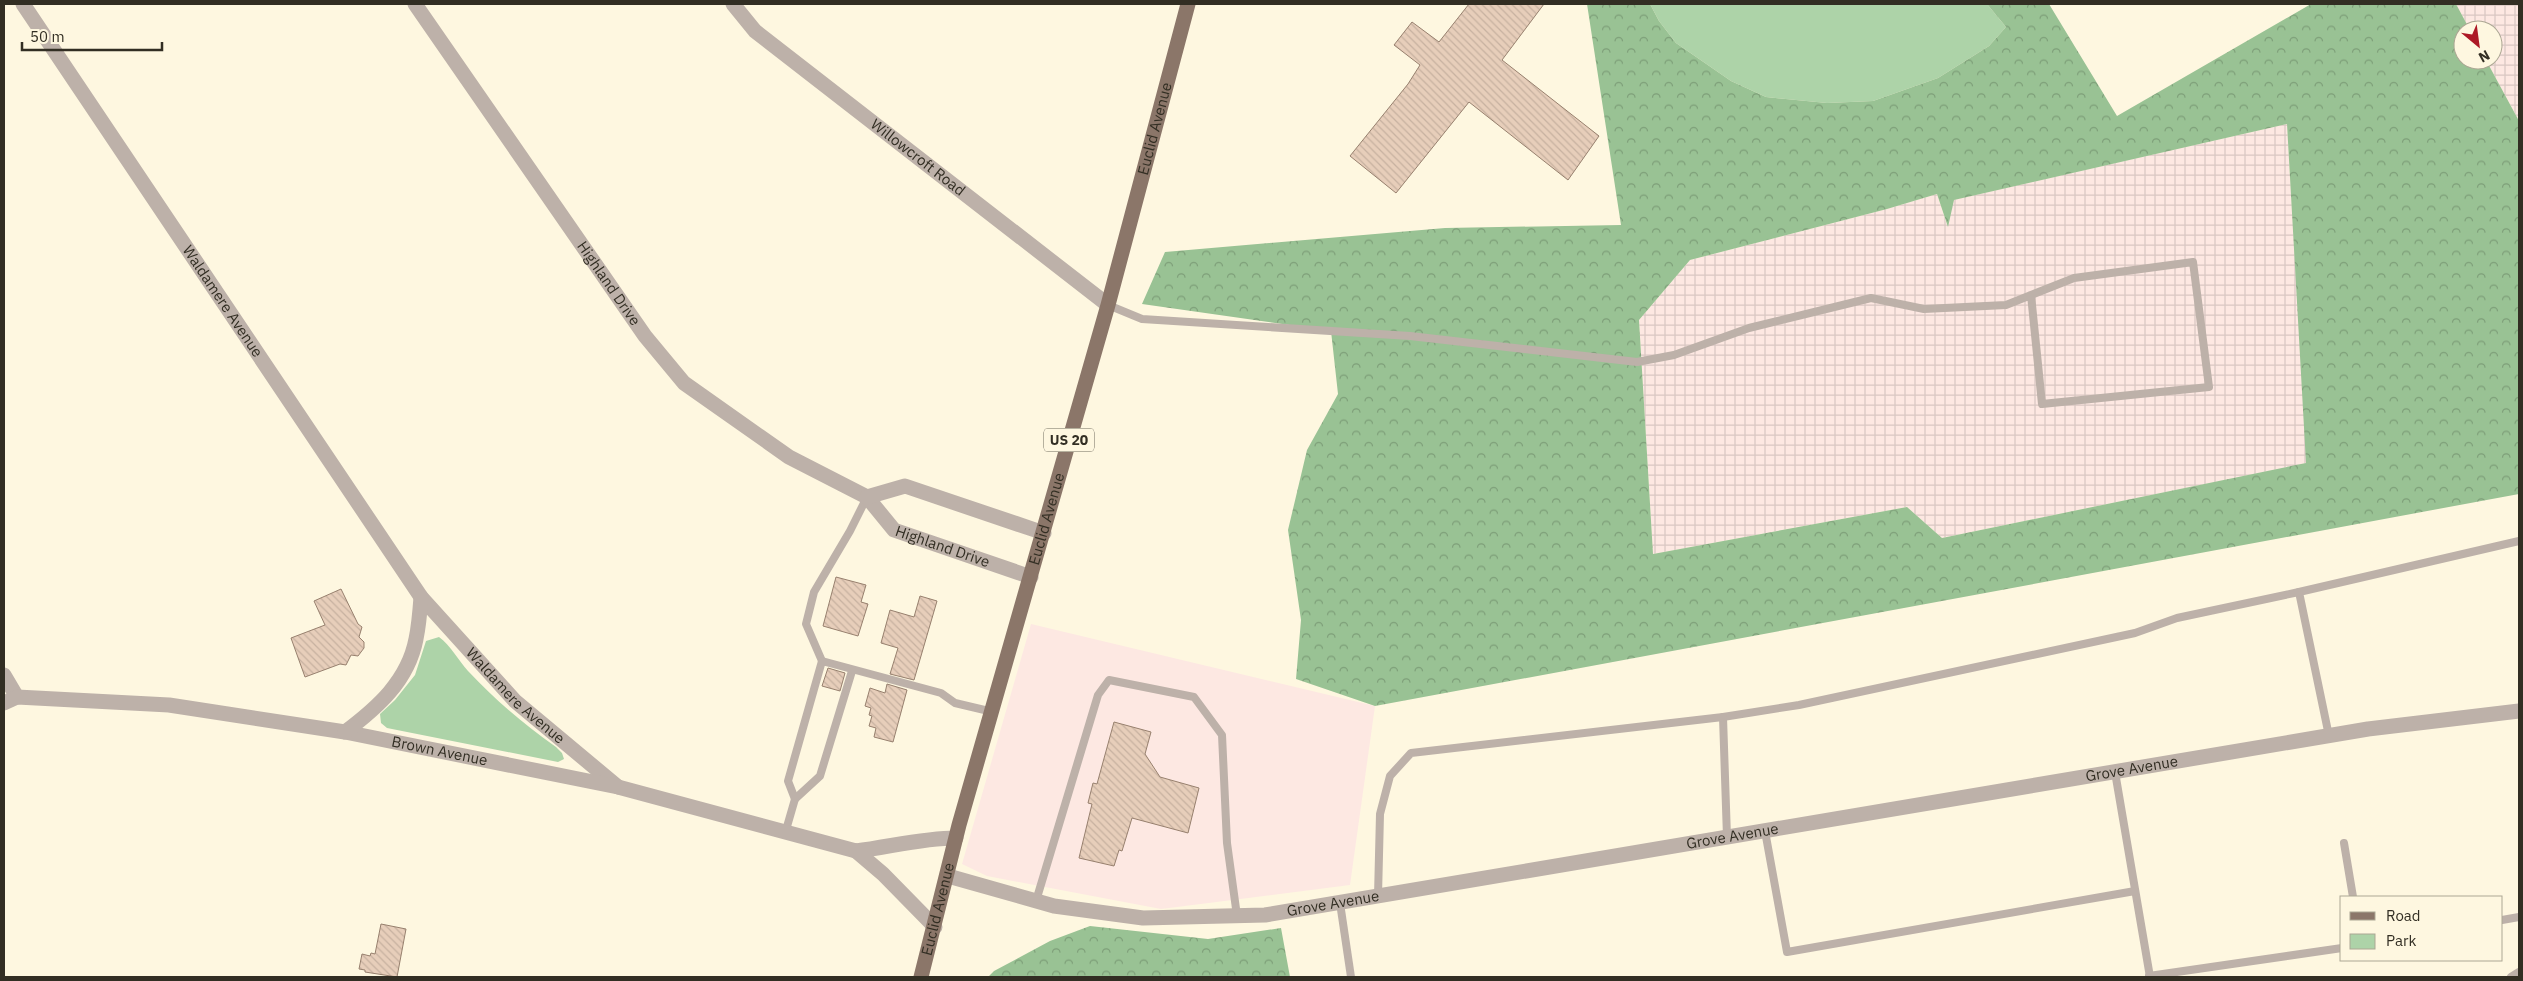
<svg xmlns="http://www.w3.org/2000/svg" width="2523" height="981" font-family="'IBM Plex Sans',sans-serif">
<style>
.commercial{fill:#fde8e2}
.industrial{fill:url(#industrial-grid)}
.green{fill:#add3a8}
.forest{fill:url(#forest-crowns);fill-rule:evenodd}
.building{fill:url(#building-back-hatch);stroke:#97806e}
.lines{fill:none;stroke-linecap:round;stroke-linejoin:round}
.lane{stroke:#bdb1a9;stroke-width:8}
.street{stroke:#bdb1a9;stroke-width:15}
.primary{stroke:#8b7669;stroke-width:15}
.labels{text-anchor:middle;stroke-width:4;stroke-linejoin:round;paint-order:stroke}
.shield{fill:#fef7e0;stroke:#6f6a5c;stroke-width:1}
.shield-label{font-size:14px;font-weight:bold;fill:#322e23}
.street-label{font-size:15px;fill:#322e23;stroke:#fef7e0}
</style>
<defs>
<pattern id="industrial-grid" width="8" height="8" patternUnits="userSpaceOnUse" patternTransform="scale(1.25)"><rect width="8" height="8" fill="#fde8e2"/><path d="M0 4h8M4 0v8" fill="none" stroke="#d9c7c2"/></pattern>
<pattern id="forest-crowns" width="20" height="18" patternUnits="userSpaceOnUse" patternTransform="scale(1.25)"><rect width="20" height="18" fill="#99c294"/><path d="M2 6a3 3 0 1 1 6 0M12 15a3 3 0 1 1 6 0" fill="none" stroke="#7d9e78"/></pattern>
<pattern id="building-back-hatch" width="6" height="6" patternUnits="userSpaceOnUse" patternTransform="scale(1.25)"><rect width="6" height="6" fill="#e7ceba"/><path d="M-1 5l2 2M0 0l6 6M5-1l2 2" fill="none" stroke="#c7b1a0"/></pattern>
</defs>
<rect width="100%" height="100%" fill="#fef7e0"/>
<polygon class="commercial" points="1031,624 1375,706 1350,885 1161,909 987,876 962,864"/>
<g class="industrial">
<polygon points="2456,4 2519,4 2519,121 2486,60 2493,60 2493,30 2470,30"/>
<polygon points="2287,124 2307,463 1942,538 1907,507 1653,554 1639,320 1690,260 1887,209 1937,194 1947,225 1953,200"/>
</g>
<g class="green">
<polygon points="1650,4 1987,4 2006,27 1989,46 1938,78 1873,101 1827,103 1766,97 1731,81 1676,43 1659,21"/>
<path d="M439 637C451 646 458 660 468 671 495 700 524 724 556 747L562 753 564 759 558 762 387 728 381 723 380 714 395 700 415 675 426 641Z"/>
</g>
<g class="forest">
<path d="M1587 4H1650L1659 21 1676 43 1731 81 1766 97 1827 103 1873 101 1938 78 1989 46 2006 27 1987 4H2049L2117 116 2311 4H2456L2470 30H2463V60H2486L2519 121V494L1375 706 1296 679 1301 620 1288 530 1307 450 1338 394 1331 331 1142 304 1165 252 1445 228 1621 225ZM2287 124 2306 463 1942 538 1907 507 1653 554 1639 320 1690 260 1887 209 1937 194 1948 227 1954 200Z"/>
<polygon points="1090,926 1208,939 1281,928 1290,977 988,977 994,971 1050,941"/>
</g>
<g class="building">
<polygon points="1469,4 1544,4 1502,60 1599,136 1568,180 1469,102 1396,193 1350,156 1408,84 1420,65 1394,45 1412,22 1439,42"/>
<polygon points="836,577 866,585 861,602 868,604 858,636 823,626"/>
<polygon points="341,589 358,624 362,627 359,637 364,642 364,648 358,656 351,655 346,665 340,664 305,677 291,638 325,625 314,601"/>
<polygon points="920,596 937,601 914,680 890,674 898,648 881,643 890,610 914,617"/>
<polygon points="828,668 845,673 840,691 822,686"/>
<polygon points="887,684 907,690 893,742 874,737 876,728 869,726 872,716 869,715 871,708 865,706 870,688 885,693"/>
<polygon points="1114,722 1151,732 1145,754 1160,777 1199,788 1188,833 1132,818 1122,851 1119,850 1114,866 1079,858 1092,804 1088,803 1093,783 1097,784"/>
<polygon points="381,924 406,929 397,977 365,972 365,970 359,969 362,954 370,956 371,953 375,954"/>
</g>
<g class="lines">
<g class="lane">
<polyline points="1108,305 1142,319 1410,336 1637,362 1674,355 1749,328 1871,298 1924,309 2006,305 2074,278 2193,262 2209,387 2042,404 2031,295"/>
<polyline points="822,661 806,624 814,592 850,531 867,497"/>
<polyline points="2329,736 2299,592 2519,541"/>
<polyline points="2115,772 2150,977"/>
<polyline points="795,799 820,776 852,671"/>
<polyline points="786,830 795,799 788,781 822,661 941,693 955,703 993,712"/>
<polyline points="1765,831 1787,952 2135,891"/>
<polyline points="1727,837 1723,717 1799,705 2135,633 2177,618 2299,592"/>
<polyline points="2344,843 2353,897"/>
<polyline points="1378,896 1380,814 1390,776 1411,753 1723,717"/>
<polyline points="1036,901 1098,695 1109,680 1194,697 1222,735 1227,843 1237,916"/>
<polyline points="1340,903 1351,977"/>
<polyline points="2502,920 2519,917"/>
<polyline points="2149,976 2342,948"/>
<polyline points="2511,977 2519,972"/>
</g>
<g class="street">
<path id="s1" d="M23 4 421 597 515 701 618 787"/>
<path id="s2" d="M415 4 645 336 684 383 789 457 867 497 894 530 1031 577"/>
<path id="s3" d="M733 4 755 31 1108 305"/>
<polyline points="867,497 905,486 1044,533"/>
<polyline points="4,675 17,697"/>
<path id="s4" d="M4 703 17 697 169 705 345 732 618 787 856 851C889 847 923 838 956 838"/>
<path d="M345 732C377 708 408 681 416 639 419 625 420 611 421 597"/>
<polyline points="856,851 883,874 935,927"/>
<path id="s5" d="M948 876 1054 906 1143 918 1265 915 2368 729 2519 711"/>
</g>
<path class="primary" id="s6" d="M921 977 959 825 1108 305 1188 4"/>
</g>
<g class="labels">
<rect class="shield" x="1044" y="428.5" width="50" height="23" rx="4"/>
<g class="shield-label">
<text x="1069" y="445">US 20</text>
</g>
<g class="street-label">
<text dy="5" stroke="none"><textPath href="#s6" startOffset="880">Euclid Avenue</textPath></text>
<text dy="5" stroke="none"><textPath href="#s3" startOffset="241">Willowcroft Road</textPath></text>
<text dy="5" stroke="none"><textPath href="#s2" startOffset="340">Highland Drive</textPath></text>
<text dy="5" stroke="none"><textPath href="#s1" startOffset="358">Waldamere Avenue</textPath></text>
<text dy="5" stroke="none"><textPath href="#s6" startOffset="475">Euclid Avenue</textPath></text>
<text dy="5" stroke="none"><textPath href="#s2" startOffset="775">Highland Drive</textPath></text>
<text dy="5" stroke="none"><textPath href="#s1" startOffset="851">Waldamere Avenue</textPath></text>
<text dy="5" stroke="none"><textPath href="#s4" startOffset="441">Brown Avenue</textPath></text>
<text dy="5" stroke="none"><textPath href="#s5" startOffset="1201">Grove Avenue</textPath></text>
<text dy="5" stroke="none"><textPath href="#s5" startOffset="796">Grove Avenue</textPath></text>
<text dy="5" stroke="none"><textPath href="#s5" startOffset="391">Grove Avenue</textPath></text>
<text dy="5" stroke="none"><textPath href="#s6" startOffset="70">Euclid Avenue</textPath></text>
</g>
</g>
<rect width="2523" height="981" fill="none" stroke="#322e23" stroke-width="10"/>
<rect x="2340" y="896" width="162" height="65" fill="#fef7e0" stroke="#aca794"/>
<rect x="2350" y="912" width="25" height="8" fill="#8b7669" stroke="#aca794"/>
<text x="2386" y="921" font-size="15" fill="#322e23">Road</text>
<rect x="2350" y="934" width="25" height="15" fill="#add3a8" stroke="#aca794"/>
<text x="2386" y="946" font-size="15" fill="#322e23">Park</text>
<g transform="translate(2478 45) rotate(151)"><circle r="24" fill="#fef7e0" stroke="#aca794"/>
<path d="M0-4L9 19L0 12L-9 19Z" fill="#ad1925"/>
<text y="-8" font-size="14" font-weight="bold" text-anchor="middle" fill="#322e23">N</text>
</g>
<path d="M22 42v8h140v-8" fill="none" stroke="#322e23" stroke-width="2.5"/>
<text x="30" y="42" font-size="15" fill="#322e23" stroke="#fef7e0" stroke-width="4" paint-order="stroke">50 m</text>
</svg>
